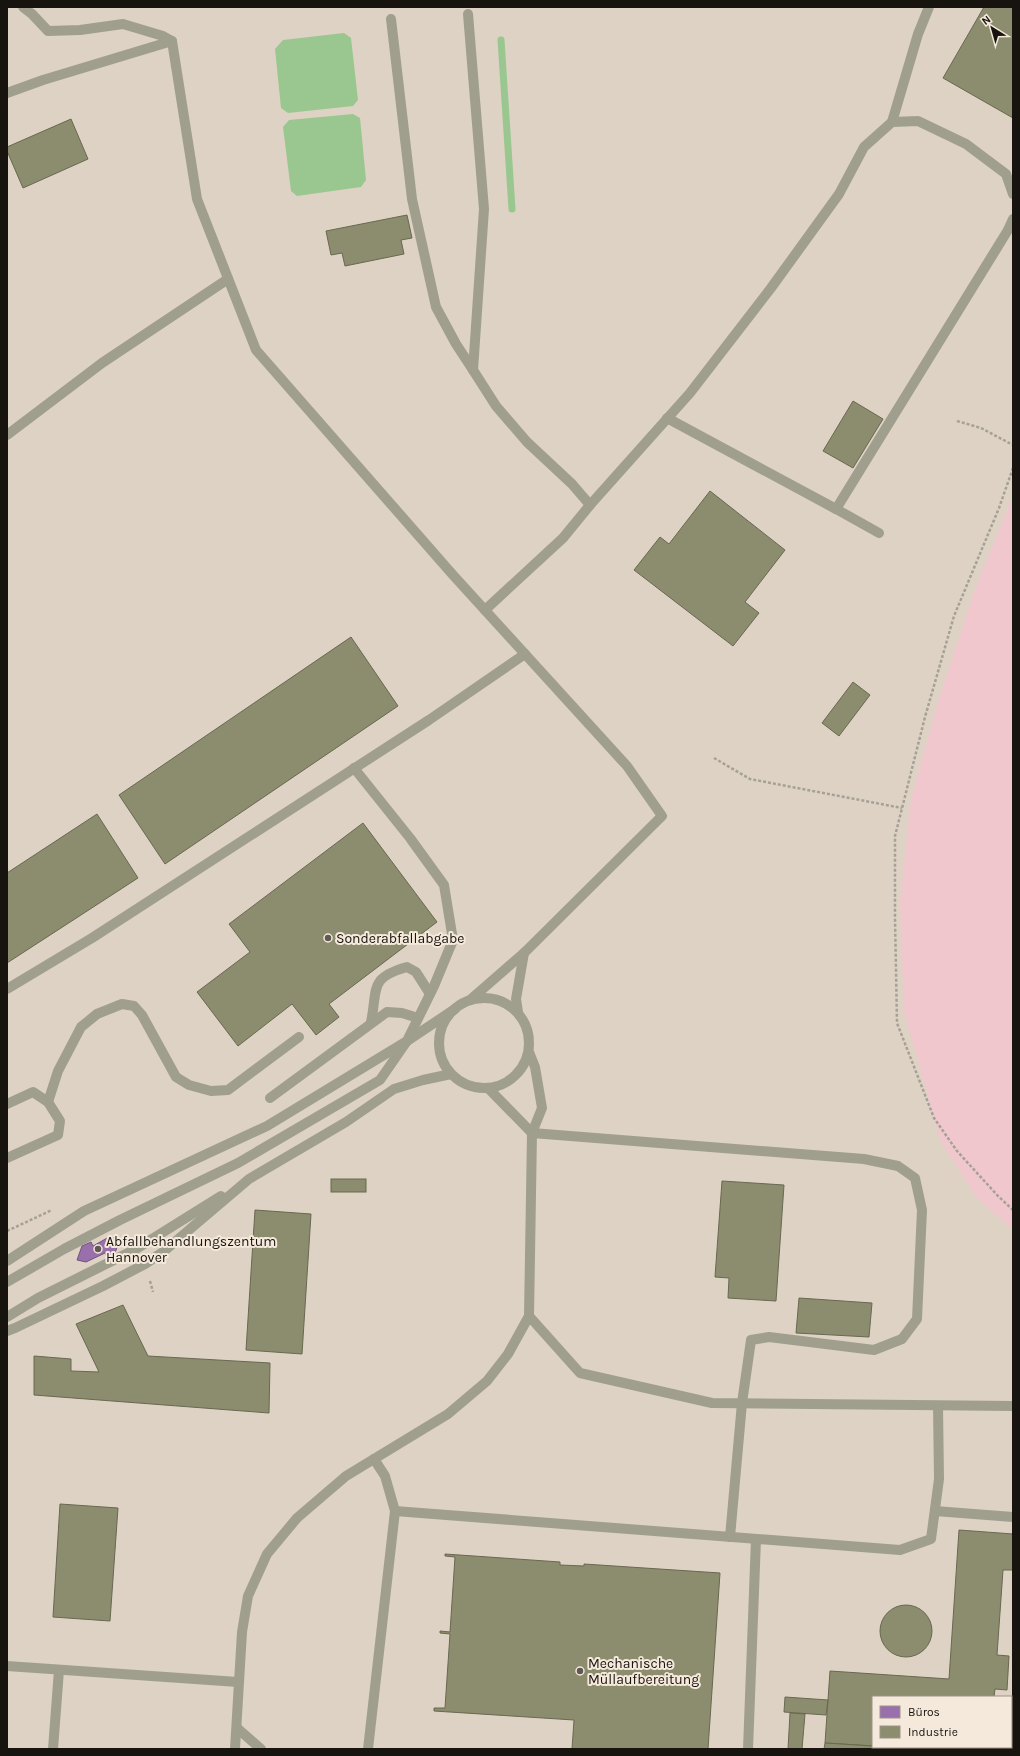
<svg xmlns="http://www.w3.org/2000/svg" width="1020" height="1756" font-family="Karla,sans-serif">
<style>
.built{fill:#ded2c4;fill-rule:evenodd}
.green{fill:#efc7cc}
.water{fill:#9ac78f}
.offices{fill:#9970ab;stroke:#72547c}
.industry{fill:#8c8c6e;stroke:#696851}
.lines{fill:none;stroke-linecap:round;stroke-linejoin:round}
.stream{stroke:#9ac78f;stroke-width:7}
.path{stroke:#a5a196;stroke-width:2.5;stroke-dasharray:3 2;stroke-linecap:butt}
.lane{stroke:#a09f8d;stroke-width:10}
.poi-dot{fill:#5e5953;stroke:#f5e9db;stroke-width:1.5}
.labels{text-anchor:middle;stroke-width:4;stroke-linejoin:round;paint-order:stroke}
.poi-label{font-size:14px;fill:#17130e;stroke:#f5e9db;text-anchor:start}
</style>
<rect width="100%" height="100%" fill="#e1dbd4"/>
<path class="built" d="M7 7H1013V496L972 597 938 702 911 800 976 1197 1013 1230V1749H7ZM873 1697H1011V1747H873Z"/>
<polygon class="green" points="1013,496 1013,1230 976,1197 940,1140 904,1011 900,902 911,800 938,702 972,597"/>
<g class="water">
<polygon points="344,33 351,38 358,100 353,106 288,113 281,108 275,49 283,40"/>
<polygon points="353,114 360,118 366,180 361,187 297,196 291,191 283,127 289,120"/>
</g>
<polygon class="offices" points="109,1237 120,1239 115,1253 107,1257 105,1253 86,1262 77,1260 82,1246 91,1242 93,1246"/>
<g class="industry">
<polygon points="984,7 1013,7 1013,118 943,78"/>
<polygon points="71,119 88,159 23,188 7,151 7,147"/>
<polygon points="407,215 412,238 401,240 404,254 345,266 342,253 331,255 326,231"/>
<polygon points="853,401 883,419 853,468 823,451"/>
<polygon points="710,491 785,550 745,602 759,613 733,646 634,570 660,537 669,544"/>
<polygon points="351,637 398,706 165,864 119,795"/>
<polygon points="853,682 870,695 839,736 822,723"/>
<polygon points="97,814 138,878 7,963 7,873"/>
<polygon points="363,823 437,922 329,1004 339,1017 316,1035 292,1004 238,1046 197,992 250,952 229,924"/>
<rect x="331" y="1179" width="35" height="13"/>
<polygon points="722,1181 784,1185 776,1301 728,1298 729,1278 715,1277"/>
<polygon points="255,1210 311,1214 302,1354 246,1350"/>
<polygon points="799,1298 872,1303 869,1337 796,1333"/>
<polygon points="123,1305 148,1356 270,1363 269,1413 34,1395 34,1356 71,1359 71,1371 99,1372 76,1324"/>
<polygon points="60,1504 118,1508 110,1621 53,1617"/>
<polygon points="959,1530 1013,1534 1013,1570 1003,1570 997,1655 1009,1656 1007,1690 995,1689 994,1697 873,1697 873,1746 825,1743 830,1671 949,1679"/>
<polygon points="445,1554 560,1562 560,1565 584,1566 584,1564 720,1573 708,1749 572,1749 574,1720 434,1711 434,1708 445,1708 450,1634 440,1633 440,1631 450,1632 455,1557 445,1556"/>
<circle cx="906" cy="1631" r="26"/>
<polygon points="785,1697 828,1700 826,1715 784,1712"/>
<polygon points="790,1713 805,1714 802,1749 788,1749"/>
<polygon points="825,1743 873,1746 873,1747 932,1749 824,1749"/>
<polygon points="898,1747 991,1747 990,1749 932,1749"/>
</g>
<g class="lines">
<polyline class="stream" points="501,40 512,209"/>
<g class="path">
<polyline points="957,421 981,428 1013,445"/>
<polyline points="1013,468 999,508 954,616 925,717 895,836 895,918 897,1023 934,1118 957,1151 998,1196 1013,1210"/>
<polyline points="714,758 750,779 902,808"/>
<polyline points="7,1231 52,1210"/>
<polyline points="150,1281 153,1292"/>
</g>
<g class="lane">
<polyline points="23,7 32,14 48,31 80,30 123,24 163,36 172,41 197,199 256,350 453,575 627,766 662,816 524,953 470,1000"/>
<polyline points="468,14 484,209 473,370 496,406 527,442 572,484 590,505 563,538 485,610"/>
<polyline points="391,19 412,199 436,307 456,344 473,370"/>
<polyline points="7,93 43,80 172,41"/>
<polyline points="892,122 918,34 929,7"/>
<polyline points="667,418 836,509"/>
<polyline points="7,435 102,363 228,279"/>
<polyline points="590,505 690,393 771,288 839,194 864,147 892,122 918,121 966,144 1006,174 1013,194"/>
<polyline points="879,533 836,509 1008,230 1013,219"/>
<polyline points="7,989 92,938 429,720 525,654"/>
<circle cx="484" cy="1043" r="45"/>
<polyline points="518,1012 516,999 524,953"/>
<path d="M371 1022C378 989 368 978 407 967L416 972 430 994"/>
<polyline points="489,1089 532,1133 864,1159 898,1166 915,1178 922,1210 917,1319 902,1339 874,1350 769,1337 751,1340 742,1403 730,1537"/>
<polyline points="270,1098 387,1012 402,1013 418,1018"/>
<polyline points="48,1102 58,1071 81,1027 97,1014 122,1004 134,1006 142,1015 176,1077 189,1085 211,1091 228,1090 299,1037"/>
<polyline points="7,1104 33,1092 48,1102 60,1121 58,1135 7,1158"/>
<polyline points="7,1261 84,1211 267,1126 407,1041 455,1009"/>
<polyline points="7,1282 64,1249 120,1220 238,1163 380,1080 407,1041 434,986 453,940 444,885 410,838 354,768"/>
<polyline points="529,1316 580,1373 712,1403 1013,1406"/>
<polyline points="7,1317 38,1298 136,1249 221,1196"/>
<polyline points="7,1331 15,1328 103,1286 145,1264 163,1252 249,1179 346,1122 394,1089 423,1080 451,1074"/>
<polyline points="395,1511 900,1550 931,1539 939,1479 938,1406"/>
<polyline points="935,1511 1013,1517"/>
<polyline points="7,1666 238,1682"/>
<polyline points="237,1728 261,1749"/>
<polyline points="53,1749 59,1670"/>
<polyline points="235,1749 242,1632 248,1596 267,1554 297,1518 346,1476 448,1414 487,1381 508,1354 529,1316 532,1133 542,1108 535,1067 529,1052"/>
<polyline points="368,1749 395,1511 385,1476 374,1459"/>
<polyline points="748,1749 756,1539"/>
</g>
</g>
<g class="poi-dot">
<circle cx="328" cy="938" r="4"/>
<circle cx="98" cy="1249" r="4"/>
<circle cx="580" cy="1671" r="4"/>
</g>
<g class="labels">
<g class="poi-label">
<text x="336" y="943">Sonderabfallabgabe</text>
<text x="106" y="1246">Abfallbehandlungszentum<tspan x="106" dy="16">Hannover</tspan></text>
<text x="588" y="1668">Mechanische<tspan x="588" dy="16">Müllaufbereitung</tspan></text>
</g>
</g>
<rect width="1020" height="1756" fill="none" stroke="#17130e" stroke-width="16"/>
<rect x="872" y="1696" width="140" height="52" fill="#f5e9db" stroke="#9c9389"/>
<rect x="880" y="1706" width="20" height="12" fill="#9970ab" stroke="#9c9389"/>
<text x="908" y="1716" font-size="12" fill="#17130e">Büros</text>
<rect x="880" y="1726" width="20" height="12" fill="#8c8c6e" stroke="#9c9389"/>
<text x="908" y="1736" font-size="12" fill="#17130e">Industrie</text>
<g transform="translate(992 28) rotate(323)" stroke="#f5e9db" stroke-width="3" paint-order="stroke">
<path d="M0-3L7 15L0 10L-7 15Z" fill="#17130e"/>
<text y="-6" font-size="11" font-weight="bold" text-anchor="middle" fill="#17130e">N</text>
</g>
</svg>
